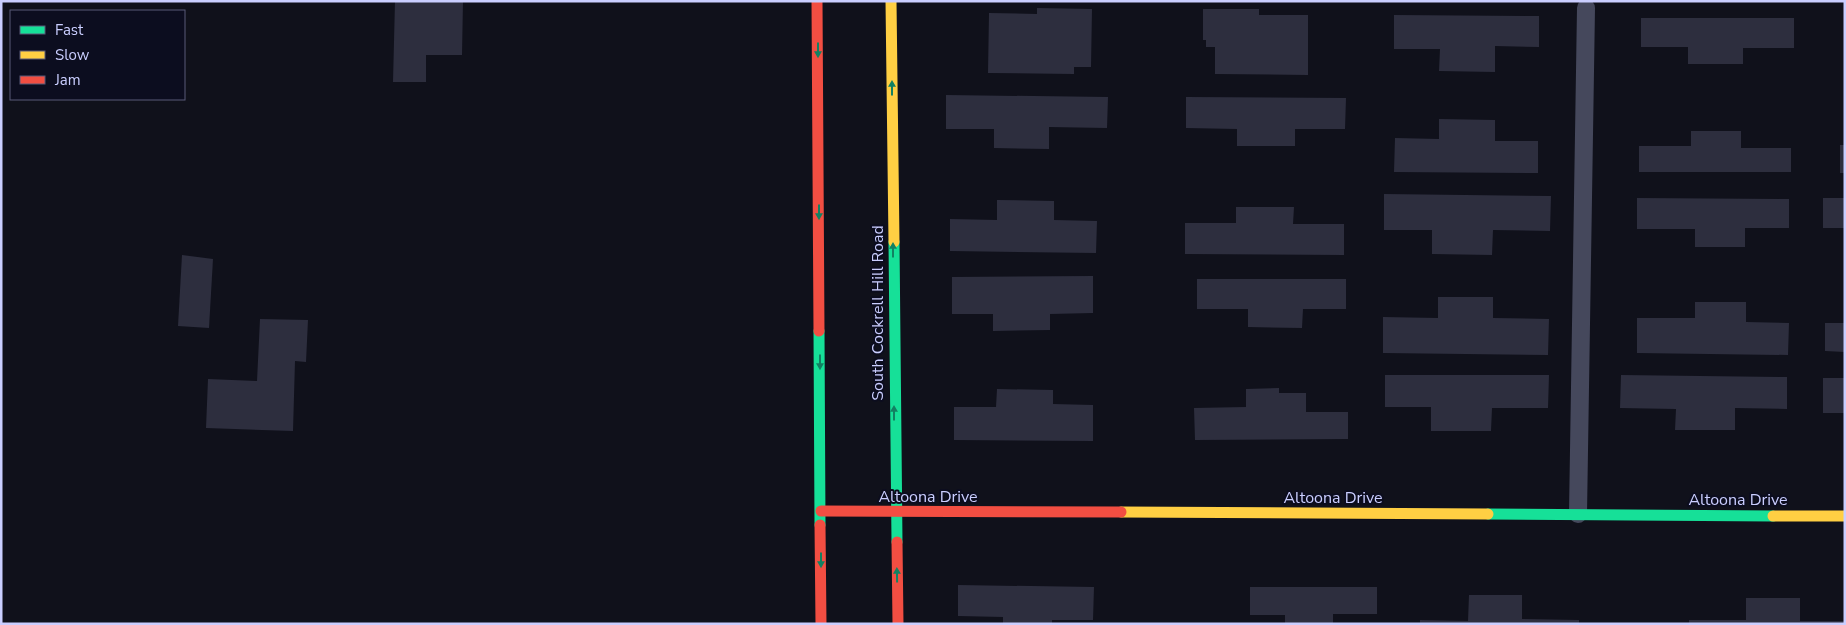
<svg xmlns="http://www.w3.org/2000/svg" width="1846" height="625" font-family="'Nunito Sans',sans-serif">
<style>
.building{fill:#2d2e3e}
.lines{fill:none;stroke-linecap:round;stroke-linejoin:round}
.lane{stroke:#45485c;stroke-width:18}
.fast{stroke:#16e098;stroke-width:11}
.slow{stroke:#ffcf43;stroke-width:11}
.jam{stroke:#f24e42;stroke-width:11}
.oneway{fill:#128162}
.labels{text-anchor:middle;stroke-width:4;stroke-linejoin:round;paint-order:stroke}
.street-label{font-size:16px;fill:#caceff;stroke:#0c0d1f}
</style>
<rect width="100%" height="100%" fill="#10111b"/>
<g class="building">
<polygon points="395,1 463,1 462,55 426,55 426,82 393,82"/>
<polygon points="1037,8 1092,9 1091,67 1074,67 1074,74 988,73 989,13 1037,14"/>
<polygon points="1203,9 1259,9 1259,15 1308,15 1308,75 1215,74 1215,47 1206,47 1206,40 1203,40"/>
<polygon points="1394,15 1539,16 1539,47 1495,46 1495,72 1439,71 1440,49 1394,49"/>
<polygon points="1641,18 1794,18 1794,48 1743,48 1743,64 1688,64 1688,47 1641,47"/>
<polygon points="946,95 1108,97 1107,128 1049,127 1049,149 994,148 994,129 946,129"/>
<polygon points="1186,97 1346,98 1345,129 1295,129 1295,146 1237,146 1237,129 1186,128"/>
<polygon points="1439,119 1495,120 1495,141 1538,141 1538,173 1394,172 1395,138 1439,139"/>
<polygon points="1691,131 1741,131 1741,148 1791,148 1791,172 1639,172 1639,146 1691,146"/>
<rect x="1840" y="145" width="5" height="28"/>
<polygon points="1384,194 1551,196 1550,231 1493,230 1492,255 1432,254 1432,230 1384,230"/>
<polygon points="1637,198 1789,199 1789,228 1745,228 1745,247 1695,247 1695,229 1637,229"/>
<rect x="1823" y="198" width="22" height="30"/>
<polygon points="997,200 1054,201 1054,220 1097,221 1096,253 950,251 950,219 997,220"/>
<polygon points="1236,207 1294,207 1293,224 1344,224 1344,255 1185,254 1185,223 1236,223"/>
<polygon points="182,255 213,259 209,328 178,326"/>
<polygon points="1093,276 1093,313 1050,314 1050,330 993,331 993,314 952,314 952,277"/>
<polygon points="1197,279 1346,279 1346,309 1303,309 1302,328 1248,327 1248,309 1197,309"/>
<polygon points="1438,297 1493,297 1493,318 1549,319 1548,355 1383,353 1383,317 1438,318"/>
<polygon points="1695,302 1746,302 1746,322 1789,323 1788,355 1637,353 1637,318 1695,318"/>
<polygon points="260,319 308,320 306,362 295,361 293,431 206,428 208,379 257,381"/>
<polygon points="1825,323 1845,323 1845,352 1825,351"/>
<polygon points="1385,375 1549,375 1548,408 1492,408 1491,431 1431,431 1431,407 1385,407"/>
<polygon points="1621,375 1787,377 1787,409 1735,408 1735,430 1675,430 1676,409 1620,408"/>
<rect x="1823" y="378" width="22" height="35"/>
<polygon points="1279,388 1279,393 1306,393 1306,412 1348,412 1348,439 1195,440 1194,408 1246,407 1246,389"/>
<polygon points="997,389 1053,390 1053,404 1093,405 1093,441 954,440 954,407 996,407"/>
<polygon points="958,585 1094,587 1093,620 1052,620 1052,624 1003,624 1003,617 958,616"/>
<polygon points="1250,587 1377,587 1377,614 1333,614 1333,624 1285,624 1285,615 1250,615"/>
<polygon points="1469,595 1522,595 1522,619 1579,620 1579,624 1420,624 1420,620 1468,621"/>
<polygon points="1746,598 1800,598 1800,621 1845,621 1845,624 1689,624 1689,620 1746,620"/>
</g>
<g class="lines">
<polyline class="lane" points="1578,514 1586,8"/>
<g class="fast">
<polyline points="894,242 897,542"/>
<polyline points="819,331 820,525"/>
<polyline points="1488,514 1773,516"/>
</g>
<g class="slow">
<polyline points="891,1 894,242"/>
<polyline points="1121,512 1488,514"/>
<polyline points="1773,516 1845,516"/>
</g>
<g class="jam">
<polyline points="817,1 819,331"/>
<polyline points="821,511 1121,512"/>
<polyline points="820,525 821,624"/>
<polyline points="897,542 898,624"/>
</g>
</g>
<defs><path id="oneway-solid" d="M-6-.8H1V-3.2L6.5 0L1 3.2V.8H-6Z" transform="scale(1.25)"/></defs>
<g class="oneway">
<use href="#oneway-solid" transform="translate(818 50) rotate(90)"/>
<use href="#oneway-solid" transform="translate(892 88) rotate(-90)"/>
<use href="#oneway-solid" transform="translate(819 212) rotate(90)"/>
<use href="#oneway-solid" transform="translate(893 250) rotate(-90)"/>
<use href="#oneway-solid" transform="translate(820 362) rotate(90)"/>
<use href="#oneway-solid" transform="translate(894 413) rotate(-90)"/>
<use href="#oneway-solid" transform="translate(821 560) rotate(90)"/>
<use href="#oneway-solid" transform="translate(897 575) rotate(-91)"/>
</g>
<g class="labels">
<g class="street-label">
<text transform="translate(877 313) rotate(-90)" y="6">South Cockrell Hill Road</text>
<text x="928" y="502">Altoona Drive</text>
<text x="1333" y="503">Altoona Drive</text>
<text x="1738" y="505">Altoona Drive</text>
</g>
</g>
<rect width="1846" height="625" fill="none" stroke="#caceff" stroke-width="5"/>
<rect x="10" y="10" width="175" height="90" fill="#0c0d1f" stroke="#585a79"/>
<rect x="20" y="26" width="25" height="8" fill="#16e098" stroke="#585a79"/>
<text x="55" y="35" font-size="15" fill="#caceff">Fast</text>
<rect x="20" y="51" width="25" height="8" fill="#ffcf43" stroke="#585a79"/>
<text x="55" y="60" font-size="15" fill="#caceff">Slow</text>
<rect x="20" y="76" width="25" height="8" fill="#f24e42" stroke="#585a79"/>
<text x="55" y="85" font-size="15" fill="#caceff">Jam</text>
</svg>
